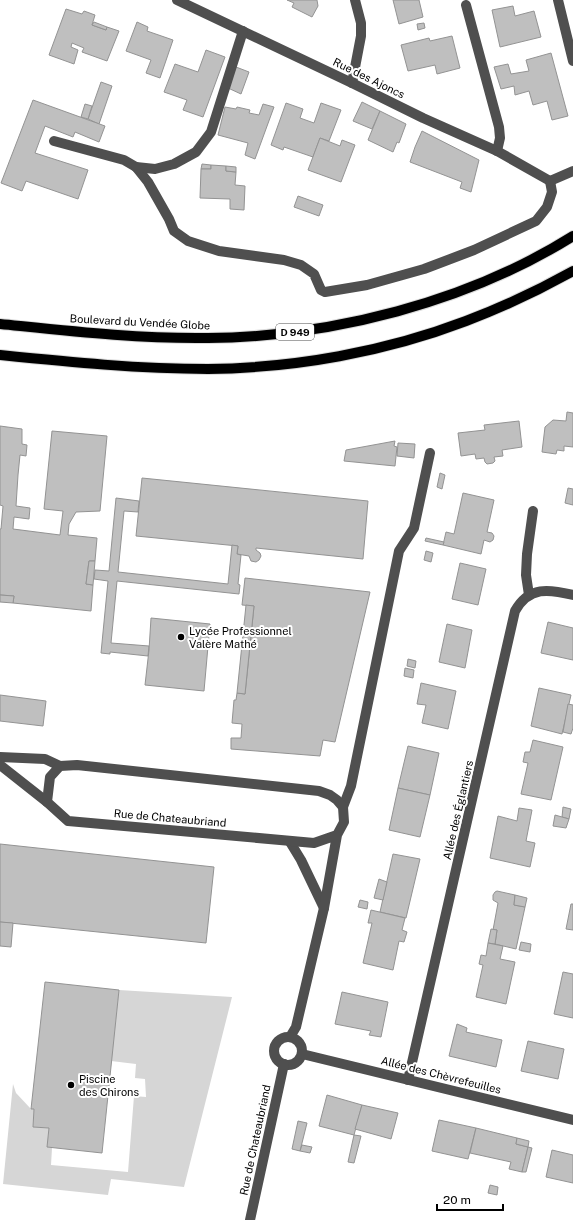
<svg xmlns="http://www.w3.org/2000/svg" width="573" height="1220" font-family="'Public Sans',sans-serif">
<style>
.green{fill:#d6d6d6}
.building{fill:#bfbfbf;stroke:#939393}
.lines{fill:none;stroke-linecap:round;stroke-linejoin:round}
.major-casing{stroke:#dbdbdb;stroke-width:12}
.minor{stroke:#4f4f4f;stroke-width:10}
.major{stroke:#000;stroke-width:10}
.poi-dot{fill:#000;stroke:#fff;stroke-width:1.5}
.labels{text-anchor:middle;stroke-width:4;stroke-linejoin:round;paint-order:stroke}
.shield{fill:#fff;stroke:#4c4c4c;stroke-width:1}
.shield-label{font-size:10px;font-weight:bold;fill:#000}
.street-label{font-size:11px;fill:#000;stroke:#fff}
.poi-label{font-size:11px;fill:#000;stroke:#fff;text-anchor:start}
</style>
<rect width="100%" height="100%" fill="#fff"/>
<polygon class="green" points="119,990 232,997 184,1187 111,1179 108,1195 3,1184 13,1084 16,1093 31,1109 34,1109 33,1127 49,1128 48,1147 52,1148 51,1165 128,1172 134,1096 146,1097 145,1079 135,1078 136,1064 111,1061"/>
<g class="building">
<polygon points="287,0 317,0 318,6 312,17 292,7 294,3"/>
<polygon points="393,0 419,0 423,17 399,24"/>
<polygon points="513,6 515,16 534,11 541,37 500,47 492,10"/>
<polygon points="66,9 82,14 84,11 95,15 92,25 106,30 107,27 119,31 107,61 82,52 84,48 72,43 71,47 78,50 74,64 49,55"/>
<polygon points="94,22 107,27 106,30 92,25"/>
<polygon points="137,22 148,27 147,31 173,40 160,78 146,73 151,60 126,51"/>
<polygon points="424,23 425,28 418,30 417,24"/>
<polygon points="452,36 460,68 437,74 435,65 408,71 401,45 429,38 430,41"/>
<polygon points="206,50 225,57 203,117 183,110 187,100 164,92 175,64 198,72"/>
<polygon points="551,53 568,116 552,120 547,101 533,105 529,91 515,95 514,86 501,89 494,67 508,64 511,74 529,71 526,60"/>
<polygon points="236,67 249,72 241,94 228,88"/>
<polygon points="101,82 112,86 99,124 88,119"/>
<polygon points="33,100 105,126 99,142 75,132 73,137 45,126 35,153 88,170 78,199 26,181 22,191 1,183"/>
<polygon points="362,102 380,111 372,129 353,121"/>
<polygon points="286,103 303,109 300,118 314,123 321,103 341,110 329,141 320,138 313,157 284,147 283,150 271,145"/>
<polygon points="85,104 92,106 88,119 81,117"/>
<polygon points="263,104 274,107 255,159 245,155 248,143 218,135 225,107 236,109 237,107 250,110 249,113 259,115"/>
<polygon points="380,111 406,124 399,143 397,142 393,152 368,140"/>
<polygon points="422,131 479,160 471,192 460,188 462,182 410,162 415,147"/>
<polygon points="320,138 340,146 342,140 355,145 341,182 308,170"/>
<polygon points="202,164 211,165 211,169 201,169"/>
<polygon points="211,165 226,166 226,171 236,172 235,185 245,186 244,210 230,209 230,199 200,198 201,169 211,169"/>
<polygon points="226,166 236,167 236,172 226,171"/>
<polygon points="298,196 323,205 319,216 294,207"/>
<polygon points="567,412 573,413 573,447 564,446 564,451 557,450 556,454 542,452 545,427 553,420 566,421"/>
<polygon points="519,421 522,447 502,450 503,456 494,457 495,461 493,463 487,464 485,462 484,458 476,459 475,454 461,456 458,433 485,430 484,425"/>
<polygon points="0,426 22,429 22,444 27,445 26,456 20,455 18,475 16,506 30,508 29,519 14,517 13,529 60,535 63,511 44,509 52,431 107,436 100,511 76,512 69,524 68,535 97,538 95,561 89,561 86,584 93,585 91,611 13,603 14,596 0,595 0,529 1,529 3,506 0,505"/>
<polygon points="395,441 394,446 397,447 395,466 344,461 346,450"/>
<polygon points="398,443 415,444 414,458 397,456"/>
<polygon points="440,473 445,475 442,489 437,487"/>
<polygon points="142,478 368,501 363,559 256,548 256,550 260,553 261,556 259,560 256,562 251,561 249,556 237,554 238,546 136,536"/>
<polygon points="568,488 573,489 573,505 565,503"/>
<polygon points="463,493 494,500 487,532 492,533 494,536 493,540 490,542 484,540 481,554 443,545 446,532 454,534"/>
<polygon points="116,498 139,501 138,512 124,511 118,572 228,584 232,545 238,546 237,554 241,555 238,584 240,585 239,594 117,581 111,643 149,646 148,656 110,652 110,654 101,653 108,581 94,579 95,570 109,571"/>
<polygon points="426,538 444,542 443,545 425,541"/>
<polygon points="426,551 433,553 431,562 424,560"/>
<polygon points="89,561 95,561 93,585 86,584"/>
<polygon points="460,563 486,569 478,605 452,599"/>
<polygon points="245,578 370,592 335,742 323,740 320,756 231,749 231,738 241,738 242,724 232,723 234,700 236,700 237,693 245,694 254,606 242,605"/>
<polygon points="0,595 14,596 13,603 0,602"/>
<polygon points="246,605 254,606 245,694 237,693"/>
<polygon points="151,618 210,624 204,691 145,685 149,650"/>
<polygon points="548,622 573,628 573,660 541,653"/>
<polygon points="447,624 472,630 465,668 439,662"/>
<polygon points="408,659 416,661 415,668 407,666"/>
<polygon points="405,668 414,670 413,678 404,676"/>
<polygon points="421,683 456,691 448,729 422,723 426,705 417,704"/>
<polygon points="539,688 571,695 562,734 531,726"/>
<polygon points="0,695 46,701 43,726 0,721"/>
<polygon points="568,704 573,705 573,728 571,734 563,732"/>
<polygon points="533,740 563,747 551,800 521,794 528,763 523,762 525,752 530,752"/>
<polygon points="408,746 439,753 430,795 398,788"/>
<polygon points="398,788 430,795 420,837 389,830"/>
<polygon points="563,807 571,809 569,819 562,817"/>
<polygon points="519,808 532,810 526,841 535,843 530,867 490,858 498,816 517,821"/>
<polygon points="555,815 569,819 566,828 553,826"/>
<polygon points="0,844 214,867 206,943 0,922"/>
<polygon points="393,854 420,859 406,918 380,912"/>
<polygon points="379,879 387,882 383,900 374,898"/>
<polygon points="497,891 515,895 514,905 525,907 516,949 495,944 497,930 493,930 498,903 493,900 493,895 495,892"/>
<polygon points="515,895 527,898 525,907 514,905"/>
<polygon points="360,900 368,902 367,909 358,907"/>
<polygon points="571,904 573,904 573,930 566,929"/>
<polygon points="371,910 405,918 402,930 407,932 404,942 399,941 393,970 363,963 372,923 368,923"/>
<polygon points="0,922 13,923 11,947 0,946"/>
<polygon points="491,929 497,930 495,944 488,943"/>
<polygon points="521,942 531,944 530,952 519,950"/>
<polygon points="488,943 503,946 500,959 515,962 506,1004 476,997 483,965 479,964 481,955 486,956"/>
<polygon points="563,972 573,974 573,1018 554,1014"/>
<polygon points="45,982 119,990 102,1153 47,1147 49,1128 33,1127 34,1109 31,1109"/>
<polygon points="342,992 388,1002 381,1037 369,1035 371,1031 335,1024"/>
<polygon points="457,1024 467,1028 466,1032 502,1040 496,1067 449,1056"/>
<polygon points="528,1041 564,1049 558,1079 521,1071"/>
<polygon points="327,1095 362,1105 354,1135 319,1126"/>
<polygon points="362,1105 398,1113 391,1139 355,1129"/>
<polygon points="439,1120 476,1128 468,1159 432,1151"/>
<polygon points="298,1121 307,1123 300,1151 292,1149"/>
<polygon points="476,1128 517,1138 516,1144 528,1147 522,1172 509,1169 511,1162 470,1153"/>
<polygon points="354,1135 361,1136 354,1163 348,1162"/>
<polygon points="517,1138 529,1141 528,1147 516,1144"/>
<polygon points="302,1145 312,1147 310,1153 300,1151"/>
<polygon points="528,1147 532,1148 526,1172 522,1172"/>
<polygon points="552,1150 573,1155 573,1183 546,1177"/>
<polygon points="490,1185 498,1187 497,1195 488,1193"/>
</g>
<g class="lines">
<g class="major-casing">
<g id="major">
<path d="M0 324C69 331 138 339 208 338 331 337 468 302 573 236"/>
<path d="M0 355C69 362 139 369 208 369 295 368 385 352 466 321 503 307 539 290 573 271"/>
</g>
</g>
<g class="minor">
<polyline points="177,0 352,83 423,118 497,151 550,181"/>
<polyline points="558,0 573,61"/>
<polyline points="466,5 499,127 500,138 497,151"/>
<polyline points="352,83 361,36 361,23 355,0"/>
<polyline points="54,141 124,160 136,167 148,182 169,219 174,231 188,241 219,251 284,260 301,265 314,274 321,290 325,292 367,285 424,269 474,250 536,221 547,207 552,192 550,181"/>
<polyline points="136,167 155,169 174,164 196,152 211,132 243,31"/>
<polyline points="550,181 573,171"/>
<polyline points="529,595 526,575 527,554 533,511"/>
<polyline points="0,757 45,759 60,766"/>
<polyline points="0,765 47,802"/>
<polyline points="343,807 351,786 399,551 414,528 430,453"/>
<polyline points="290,842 301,860 324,908"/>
<polyline points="290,1037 296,1027 324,908 337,835 344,822 343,807 337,800 330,795 319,791 77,765 60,766 50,777 47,802 68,821 314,843 337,835"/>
<circle cx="288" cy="1051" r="14"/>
<polyline points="302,1054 573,1120"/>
<path d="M408 1080 515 611C529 586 549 589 573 595"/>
<polyline points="250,1220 284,1064"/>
</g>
<use href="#major" class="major"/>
</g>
<g class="poi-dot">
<circle cx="181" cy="637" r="4"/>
<circle cx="71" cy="1085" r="4"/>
</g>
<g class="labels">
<rect class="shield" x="276" y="324" width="38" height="16" rx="3"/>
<g class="shield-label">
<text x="295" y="336">D 949</text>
</g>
<g class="street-label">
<text transform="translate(369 78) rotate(26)" y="4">Rue des Ajoncs</text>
<text transform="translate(140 322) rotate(3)" y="4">Boulevard du Vendée Globe</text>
<text transform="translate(458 810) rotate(-77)" y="4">Allée des Églantiers</text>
<text transform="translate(170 818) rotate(5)" y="4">Rue de Chateaubriand</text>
<text transform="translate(441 1075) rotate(14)" y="4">Allée des Chèvrefeuilles</text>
<text transform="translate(255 1140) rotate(-78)" y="4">Rue de Chateaubriand</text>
</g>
<g class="poi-label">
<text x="189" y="635">Lycée Professionnel<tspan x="189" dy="13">Valère Mathé</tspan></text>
<text x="79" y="1083">Piscine<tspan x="79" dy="13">des Chirons</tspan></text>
</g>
</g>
<path d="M437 1204v6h66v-6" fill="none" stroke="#000000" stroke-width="2"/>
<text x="443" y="1204" font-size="12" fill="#000000" stroke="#ffffff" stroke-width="3" paint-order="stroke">20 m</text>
</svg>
